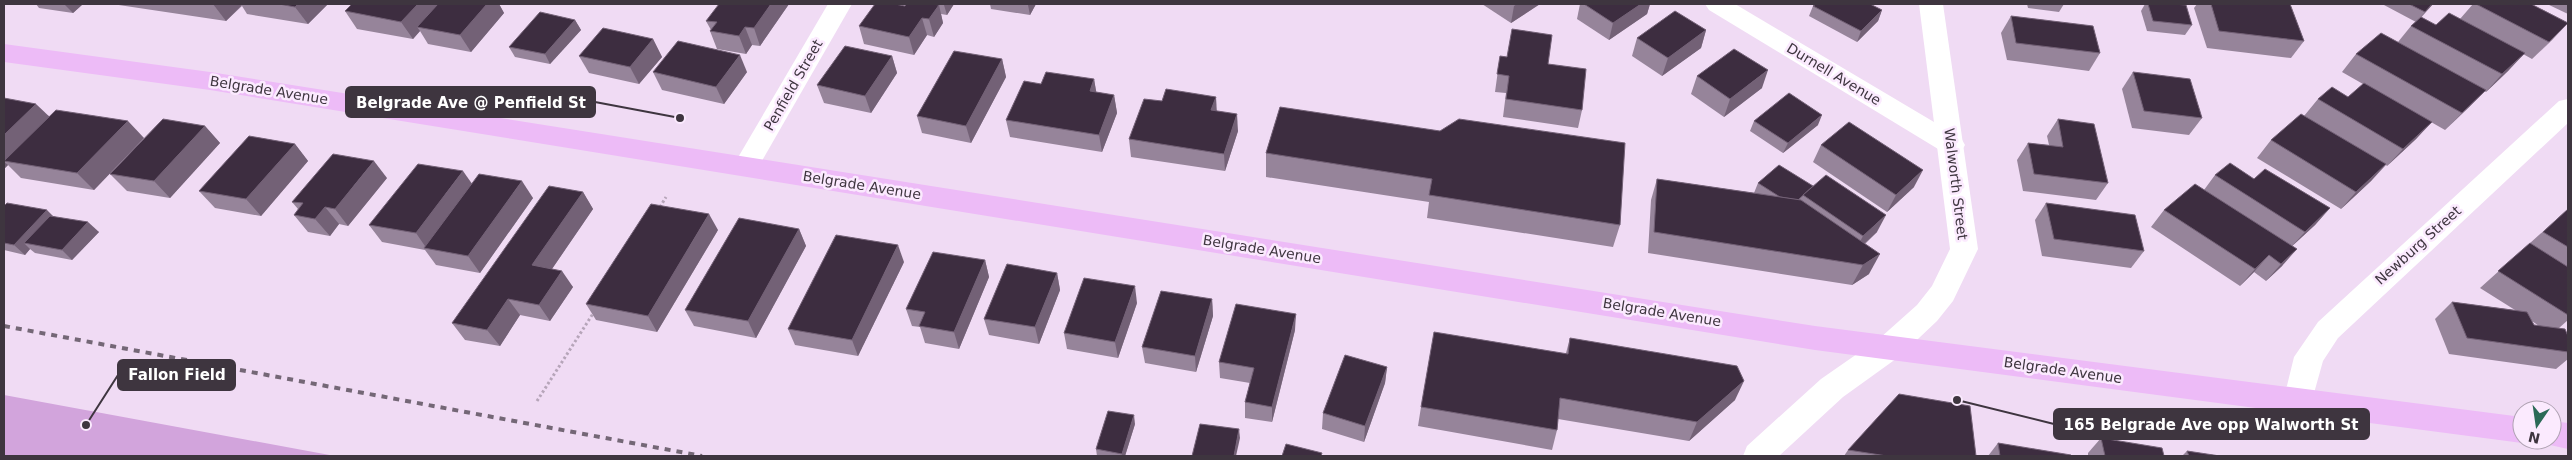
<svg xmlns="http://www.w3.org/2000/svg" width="2572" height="460" font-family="'DejaVu Sans',sans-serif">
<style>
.green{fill:#d2a4dc}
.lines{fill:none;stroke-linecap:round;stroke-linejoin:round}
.path{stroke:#b6a5b9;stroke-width:3;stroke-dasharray:2.5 2.5;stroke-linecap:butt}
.street{fill:#fff;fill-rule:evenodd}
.secondary{fill:#fff;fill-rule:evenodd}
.primary{fill:#edbbf7;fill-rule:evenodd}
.rail{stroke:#746776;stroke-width:4;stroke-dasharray:6 6;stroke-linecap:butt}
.wall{fill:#96849a;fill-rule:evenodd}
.shaded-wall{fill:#736176}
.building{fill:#3d2d40;stroke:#736176}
.labels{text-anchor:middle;stroke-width:5;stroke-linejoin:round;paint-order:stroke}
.street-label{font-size:14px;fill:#3e353f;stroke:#fbeafe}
.leader{fill:none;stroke:#3e353f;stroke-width:2}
.callout-dot{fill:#3e353f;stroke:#fbeafe;stroke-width:2}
.callout{fill:#3e353f;stroke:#3e353f;stroke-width:2}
.callout-label{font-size:15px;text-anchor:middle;font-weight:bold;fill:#fff}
</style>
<rect width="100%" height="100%" fill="#f0dbf4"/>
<polygon class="green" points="4,395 335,456 4,456"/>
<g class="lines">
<g class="path">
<polyline points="660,207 666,197"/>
<polyline points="537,401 594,312"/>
</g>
<g class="street">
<polygon points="828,4 852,4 755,173 746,176 737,173 733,166"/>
<polygon points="1705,4 1735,4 1961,138 1965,145 1961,152 1952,155 1943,152 1709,10"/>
<polygon points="2568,99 2568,123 2338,338 2323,361 2309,411 2298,415 2287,411 2283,402 2294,357 2318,322 2559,101"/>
</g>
<polygon class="secondary" points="1919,4 1943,4 1978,249 1953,301 1937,321 1900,356 1843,397 1779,456 1743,456 1747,446 1821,379 1880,338 1917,305 1932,286 1950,249"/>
<g class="primary">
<polygon points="4,44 210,72 1815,326 2522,417 2522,440 2531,440 2522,443 1815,350 210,90 4,62"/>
<polygon points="2552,421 2568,423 2568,449 2541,443 2540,440 2552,440"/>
</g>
<polyline class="rail" points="4,326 702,456"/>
</g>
<g class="wall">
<polygon points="36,4 83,4 73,13 39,8"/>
<polygon points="112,4 328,4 308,24 247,14 242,6 226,21"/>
<polygon points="352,4 499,4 504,13 471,52 428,44 420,31 413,39 357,29 345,11"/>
<polygon points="789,4 760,46 752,45 746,54 717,49 710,31 711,30 706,21"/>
<polygon points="906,4 954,4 947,15 941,14 943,23 934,37 927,35 914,55 864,44 859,26 905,6"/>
<polygon points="990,4 1036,4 1030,15 991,9"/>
<polygon points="1482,4 1540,4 1511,23"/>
<polygon points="1580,4 1650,4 1647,14 1609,40 1577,19"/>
<polygon points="2027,4 2064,4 2059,12 2028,8"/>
<polygon points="2145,4 2174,4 2192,25 2185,35 2147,31 2141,11"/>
<polygon points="2197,4 2290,4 2304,41 2291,58 2207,48 2194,8"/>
<polygon points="2385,4 2433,4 2419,20 2436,25 2460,19 2473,4 2531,4 2568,23 2532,59 2523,54 2508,71 2486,92 2484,91 2469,107 2445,130 2431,122 2416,139 2387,166 2386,165 2371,181 2341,209 2257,158 2271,140 2304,116 2318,99 2348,97 2363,84 2342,72 2356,54 2398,42 2411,26 2416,22 2384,5"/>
<polygon points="2547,4 2568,4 2568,14"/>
<polygon points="1813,6 1882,10 1878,21 1857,42 1809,16"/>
<polygon points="2011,16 2100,53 2089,71 2007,60 2001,33"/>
<polygon points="575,20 581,30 550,64 515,57 509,47"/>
<polygon points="1706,30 1701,48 1662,76 1632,56 1637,38"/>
<polygon points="653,39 662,57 639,84 589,73 579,56"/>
<polygon points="892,56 897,73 871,113 824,103 817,85"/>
<polygon points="1500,56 1548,64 1582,110 1578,128 1503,117 1506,93 1495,92"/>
<polygon points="1002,59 1006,77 971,143 922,133 917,116"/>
<polygon points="653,72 747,72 724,104 662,90"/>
<polygon points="2133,72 2202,118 2189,135 2132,128 2122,89"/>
<polygon points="1697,76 1762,88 1724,117 1691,94"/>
<polygon points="1094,79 1096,92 1114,95 1117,113 1102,152 1010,137 1006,120 1041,84"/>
<polygon points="1216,97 1216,111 1238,131 1225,171 1131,157 1129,139 1162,101"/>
<polygon points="4,98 49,116 144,138 94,190 21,178 8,165 4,169"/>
<polygon points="1280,107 1620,225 1613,247 1427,218 1429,202 1266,177 1266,153"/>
<polygon points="2058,119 2108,183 2096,200 2023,191 2017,160 2028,143 2049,145 2047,136"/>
<polygon points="1754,121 1818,125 1783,153 1750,131"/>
<polygon points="205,126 220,143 170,198 127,191 110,174"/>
<polygon points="295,144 308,161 261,216 215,208 199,191"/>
<polygon points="1821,145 1914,187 1887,212 1813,162"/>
<polygon points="1779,165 1877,232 1865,244 1869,274 1852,285 1648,253 1651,200 1657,179 1755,193 1754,193 1758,183"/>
<polygon points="2215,175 2254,179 2330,208 2315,225 2292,246 2282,266 2266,281 2254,272 2240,286 2151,227 2164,210 2204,190"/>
<polygon points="387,178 348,226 339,224 330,236 308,232 294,215 298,209 292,202"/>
<polygon points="472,184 533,198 480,273 436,265 425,250 382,242 369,225"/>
<polygon points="583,192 593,209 552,269 573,287 550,321 520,315 500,346 465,340 452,323"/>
<polygon points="2046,203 2144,251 2131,268 2042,256 2035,220"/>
<polygon points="4,206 53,216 99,232 72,260 35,253 30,249 25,255 4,250"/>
<path d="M2568 209V320L2559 328 2568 336V359L2556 369 2449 354 2435 319 2452 302 2515 310 2480 288ZM2532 321 2539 326 2534 325Z"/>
<polygon points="799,229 806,246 756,338 694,326 685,310"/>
<polygon points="718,230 657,332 596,320 586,304"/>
<polygon points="985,260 989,277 959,349 925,343 920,327 912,326 906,309"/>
<polygon points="904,262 858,356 795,345 788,329"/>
<polygon points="1057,273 1060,290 1039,344 989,335 984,319"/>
<polygon points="1212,299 1213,316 1196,372 1145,363 1142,347"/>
<polygon points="1137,303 1118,358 1067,349 1064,333"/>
<polygon points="1295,330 1272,422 1245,418 1245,402 1250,383 1220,378 1219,362"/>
<polygon points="1570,338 1735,400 1689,441 1558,419 1557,430 1552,450 1418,426 1421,407 1566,353"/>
<polygon points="1387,367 1385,383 1364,442 1322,429 1323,413"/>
<polygon points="1135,424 1125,456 1097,456 1096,449"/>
<polygon points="2101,438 2164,456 2088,456 2088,453"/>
<polygon points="1998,443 2071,456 1988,456"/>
<polygon points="1848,450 1976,456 1844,456"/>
<polygon points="2187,451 2220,456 2182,456"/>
</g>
<g class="shaded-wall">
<polygon points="64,4 83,4 73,13"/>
<polygon points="213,4 240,4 241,6 226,21"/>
<polygon points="298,4 328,4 308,24 295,7"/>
<polygon points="418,4 445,4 417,27 420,31 413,39 401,22"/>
<polygon points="487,4 499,4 504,13 471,52 460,35"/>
<polygon points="771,4 789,4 760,46 754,28"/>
<polygon points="945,4 954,4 947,15 944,5"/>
<polygon points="1029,4 1036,4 1030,15 1028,5"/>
<polygon points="1517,4 1540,4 1511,23 1514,6"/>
<polygon points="1641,4 1650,4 1647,14 1609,40 1613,23"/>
<polygon points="2432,4 2433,4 2416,22 2425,12"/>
<polygon points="939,5 943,23 934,37 929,19"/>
<polygon points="1882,10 1878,21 1857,42 1861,31"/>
<polygon points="922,18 927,35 914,55 909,37"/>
<polygon points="575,20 581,30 550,64 545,54"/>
<polygon points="2568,23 2552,40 2532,59"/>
<polygon points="745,27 752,45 746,54 739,36"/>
<polygon points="1706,30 1701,48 1662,76 1668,58"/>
<polygon points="653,39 662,57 639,84 630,67"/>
<polygon points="2525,53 2508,71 2486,92 2502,74"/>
<polygon points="740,55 747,72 724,104 716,87"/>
<polygon points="892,56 897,73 871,113 865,96"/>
<polygon points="1002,59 1006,77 971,143 966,126"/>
<polygon points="1768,70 1762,88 1724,117 1730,99"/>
<polygon points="1094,79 1097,96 1090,91"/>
<polygon points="2486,90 2469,107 2445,130 2462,113"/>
<polygon points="1114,95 1117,113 1102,152 1099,135"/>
<polygon points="1216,97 1217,114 1211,110"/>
<polygon points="36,104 54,121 4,161 4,135"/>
<polygon points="1237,114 1238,131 1225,171 1224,154"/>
<polygon points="1822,115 1818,125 1783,153 1788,143"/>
<polygon points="128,121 144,138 94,190 77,173"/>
<polygon points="2432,122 2416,139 2387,166 2403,149"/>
<polygon points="205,126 220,143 170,198 154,181"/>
<polygon points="295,144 308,161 261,216 246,199"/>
<polygon points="374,161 387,178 348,226 335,209"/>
<polygon points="4,162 8,165 4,169"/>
<polygon points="2386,164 2371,181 2341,209 2356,192"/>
<polygon points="1923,170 1914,187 1887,212 1896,195"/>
<polygon points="463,171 475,188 427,249 416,233"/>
<polygon points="522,181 533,198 480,273 468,256"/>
<polygon points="583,192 593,209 543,282 532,265"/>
<polygon points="325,207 339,224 330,236 315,219"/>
<polygon points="2330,208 2315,225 2290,248 2305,232"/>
<polygon points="47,210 57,220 24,243 30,249 25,255 14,245"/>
<polygon points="709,214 718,230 657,332 648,316"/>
<polygon points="1886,215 1877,232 1854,253 1863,236"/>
<polygon points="88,222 99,232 72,260 62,250"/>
<polygon points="799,229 806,246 756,338 748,321"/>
<polygon points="898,245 904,262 858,356 852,340"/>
<polygon points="2297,249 2282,266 2266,281 2281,264"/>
<polygon points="1880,254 1869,274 1852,285 1863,265"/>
<polygon points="2269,255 2254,272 2240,286 2255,269"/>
<polygon points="985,260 989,277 959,349 954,332"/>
<polygon points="562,271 573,287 550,321 539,305"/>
<polygon points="1057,273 1060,290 1039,344 1035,327"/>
<polygon points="1135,286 1137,303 1118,358 1115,342"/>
<polygon points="508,299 520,315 500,346 487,330"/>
<polygon points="1212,299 1213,316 1196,372 1195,356"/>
<polygon points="1296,314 1295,330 1272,422 1272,407"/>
<polygon points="1387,367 1385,383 1364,442 1365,426"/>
<polygon points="1744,381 1735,400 1689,441 1697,422"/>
<polygon points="1134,415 1135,424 1125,456 1122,456 1122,454"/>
<polygon points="1239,429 1240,438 1236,456 1234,456"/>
</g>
<g class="building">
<polygon points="279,4 298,4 295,7"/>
<polygon points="352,4 418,4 401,22 345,11"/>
<polygon points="438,4 487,4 460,35 417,27"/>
<polygon points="719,4 771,4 754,28 745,27 739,36 710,31 717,22 706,21"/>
<polygon points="875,4 895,4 905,6 906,4 933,4 939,5 929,19 922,18 909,37 859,26"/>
<polygon points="1584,4 1641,4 1613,23"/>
<polygon points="1816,4 1870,4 1882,10 1861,31 1813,6"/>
<polygon points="2148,4 2174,4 2186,5 2192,25 2153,21"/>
<polygon points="2211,4 2290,4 2304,41 2219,31"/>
<polygon points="2409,4 2432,4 2425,12"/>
<polygon points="2476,4 2531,4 2568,23 2549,42"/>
<polygon points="1675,11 1706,30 1668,58 1637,38"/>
<polygon points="540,12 575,20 545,54 509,47"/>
<polygon points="2449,13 2525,53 2502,74 2411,26 2421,17 2436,25"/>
<polygon points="2011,16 2093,26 2100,53 2016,43"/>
<polygon points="603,28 653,39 630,67 579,56"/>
<polygon points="1512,29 1552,35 1548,64 1586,69 1582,110 1506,99 1509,76 1497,74 1500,56 1507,57"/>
<polygon points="2381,33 2486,90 2462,113 2356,54"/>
<polygon points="678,41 740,55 716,87 653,72"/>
<polygon points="845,46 892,56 865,96 817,85"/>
<polygon points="1734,49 1768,70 1730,99 1697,76"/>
<polygon points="954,51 1002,59 966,126 917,116"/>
<polygon points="1046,72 1094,79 1090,91 1114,95 1099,135 1006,120 1024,81 1041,84"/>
<polygon points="2133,72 2190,79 2202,118 2144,111"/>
<polygon points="2364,83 2432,122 2403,149 2318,99 2332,87 2348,97"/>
<polygon points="1166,89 1216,97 1211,110 1237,114 1224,154 1129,139 1144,99 1162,101"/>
<polygon points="1789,93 1822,115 1788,143 1754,121"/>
<polygon points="4,98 36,104 4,135"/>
<polygon points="1280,107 1440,131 1459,119 1625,143 1620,225 1429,195 1432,179 1266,153"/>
<polygon points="56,110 128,121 77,173 4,161"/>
<polygon points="2301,114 2386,164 2356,192 2271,140"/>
<polygon points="163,119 205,126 154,181 110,174"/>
<polygon points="2058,119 2094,124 2108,183 2034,174 2028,143 2063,147"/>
<polygon points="1849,122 1923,170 1896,195 1821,145"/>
<polygon points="249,136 295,144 246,199 199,191"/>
<polygon points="333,154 374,161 335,209 325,207 315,219 294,215 303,203 292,202"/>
<polygon points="2230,163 2254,179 2265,169 2330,208 2305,232 2215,175"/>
<polygon points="418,164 463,171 416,233 369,225"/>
<polygon points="1779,165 1813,186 1798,200 1780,197 1758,183"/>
<polygon points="479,174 522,181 468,256 424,248"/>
<polygon points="1826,175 1886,215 1863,236 1803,195"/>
<polygon points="1657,179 1801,200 1880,254 1863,265 1654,232"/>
<polygon points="2195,184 2297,249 2281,264 2269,255 2255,269 2164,210"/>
<polygon points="549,186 583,192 532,265 562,271 539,305 508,299 487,330 452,323"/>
<polygon points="7,203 47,210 14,245 4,243 4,206"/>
<polygon points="2046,203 2135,215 2144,251 2054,239"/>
<polygon points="651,204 709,214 648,316 586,304"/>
<polygon points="2568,209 2568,247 2543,232"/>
<polygon points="50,216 88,222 62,250 24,243"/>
<polygon points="739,218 799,229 748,321 685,310"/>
<polygon points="836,235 898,245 852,340 788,329"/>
<polygon points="2530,243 2568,267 2568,315 2498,271"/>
<polygon points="933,252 985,260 954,332 919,326 925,312 906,309"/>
<polygon points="1007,264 1057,273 1035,327 984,319"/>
<polygon points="1084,278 1135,286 1115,342 1064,333"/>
<polygon points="1161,291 1212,299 1195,356 1142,347"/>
<polygon points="2452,302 2527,312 2534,325 2565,329 2568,336 2568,352 2467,338"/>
<polygon points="1236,304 1296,314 1272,407 1245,402 1254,368 1219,362"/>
<polygon points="1434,332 1568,354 1570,338 1737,366 1744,381 1697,422 1560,398 1557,430 1421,407"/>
<polygon points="1345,355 1387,367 1365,426 1323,413"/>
<polygon points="1899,394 1970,406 1976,456 1887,456 1848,450"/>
<polygon points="1108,411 1134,415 1122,454 1096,449"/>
<polygon points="1200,424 1239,429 1234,456 1192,456"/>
<polygon points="2101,438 2162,448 2164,456 2105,456"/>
<polygon points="1998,443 2071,455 2071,456 2000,456"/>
<polygon points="1286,444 1322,453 1321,456 1282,456"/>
<polygon points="2187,451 2220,456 2189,456"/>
</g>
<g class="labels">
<g class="street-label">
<text transform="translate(1834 74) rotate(31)" y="5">Durnell Avenue</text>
<text transform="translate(793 85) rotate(-60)" y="5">Penfield Street</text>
<text transform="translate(269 90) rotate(9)" y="5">Belgrade Avenue</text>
<text transform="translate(1956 184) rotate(83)" y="5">Walworth Street</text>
<text transform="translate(862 185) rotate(9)" y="5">Belgrade Avenue</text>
<text transform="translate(2418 245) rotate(-42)" y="5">Newburg Street</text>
<text transform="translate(1262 249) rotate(9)" y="5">Belgrade Avenue</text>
<text transform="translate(1662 312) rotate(9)" y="5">Belgrade Avenue</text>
<text transform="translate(2063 370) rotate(8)" y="5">Belgrade Avenue</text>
</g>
</g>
<path class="leader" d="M680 118L595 102M86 425L118 375M1957 400L2054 424"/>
<g class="callout-dot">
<circle cx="680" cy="118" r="5"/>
<circle cx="86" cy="425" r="5"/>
<circle cx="1957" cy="400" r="5"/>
</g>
<g class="callout">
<rect x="346" y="87" width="249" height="30" rx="5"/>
<rect x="118" y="360" width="117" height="30" rx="5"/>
<rect x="2054" y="409" width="315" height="30" rx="5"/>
</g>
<g class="callout-label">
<text x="471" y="108">Belgrade Ave @ Penfield St</text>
<text x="177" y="380">Fallon Field</text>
<text x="2211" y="430">165 Belgrade Ave opp Walworth St</text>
</g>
<rect width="2572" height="460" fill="none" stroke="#3e353f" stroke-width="10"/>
<g transform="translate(2537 425) rotate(193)"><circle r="24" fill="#fbeafe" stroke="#afa2b2"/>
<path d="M0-4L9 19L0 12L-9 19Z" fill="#2b6a57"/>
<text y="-8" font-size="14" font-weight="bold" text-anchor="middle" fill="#3e353f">N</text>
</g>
</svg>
